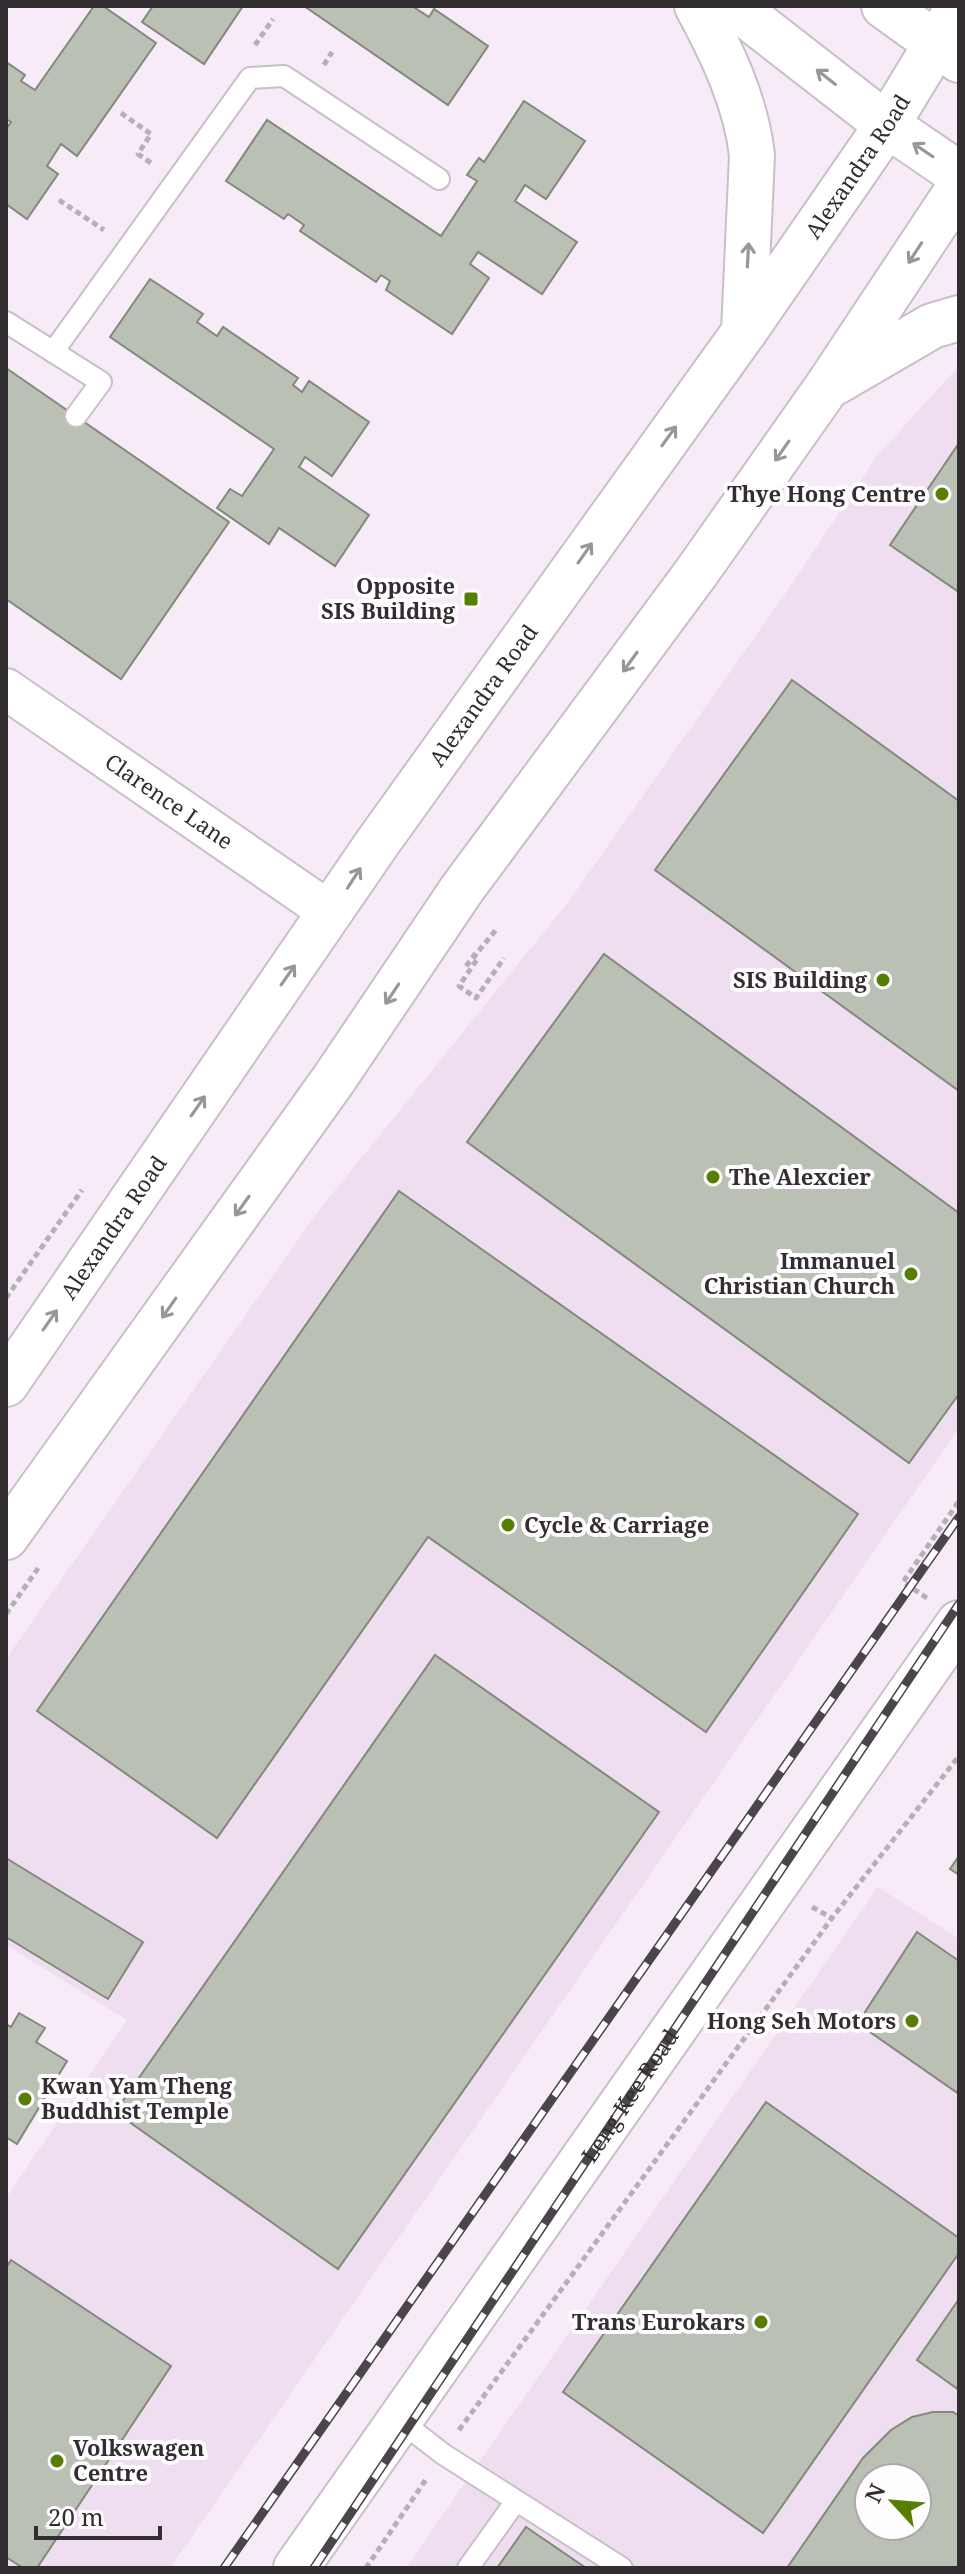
<svg xmlns="http://www.w3.org/2000/svg" width="965" height="2574" font-family="'Noto Serif',serif">
<style>
.built{fill:#eedeef;fill-rule:evenodd}
.building{fill:#bac0b4;stroke:#83887d;stroke-width:2;fill-rule:evenodd}
.lines{fill:none;stroke-linecap:round;stroke-linejoin:round}
.service-casing{stroke:#c9bfca;stroke-width:24}
.minor-casing{stroke:#c9bfca;stroke-width:44}
.tertiary-casing{stroke:#c9bfca;stroke-width:48}
.primary-casing{stroke:#c9bfca;stroke-width:48}
.path{stroke:#b7aeb7;stroke-width:5;stroke-dasharray:6 4;stroke-linecap:butt}
.service{stroke:#fff;stroke-width:20}
.minor{stroke:#fff;stroke-width:40}
.tertiary{stroke:#fff;stroke-width:44}
.primary{stroke:#fff;stroke-width:44}
.rail-casing{stroke:#4a454a;stroke-width:9}
.rail{stroke:#fefcfe;stroke-width:6;stroke-dasharray:18;stroke-linecap:butt}
.oneway{stroke:#989698}
.poi-dot{fill:#567f01;stroke:#fefcfe;stroke-width:3}
.labels{text-anchor:middle;stroke-width:8;stroke-linejoin:round;paint-order:stroke}
.street-label{font-size:22px;fill:#312d31;stroke:#fefcfe}
.poi-label{font-size:22px;font-weight:bold;fill:#312d31;stroke:#fefcfe;text-anchor:end}
</style>
<rect width="100%" height="100%" fill="#f6ebf6"/>
<g class="built">
<polygon points="959,366 959,1428 170,2568 6,2568 6,2198 127,2020 6,1945 6,1659 316,1214 569,901 794,581 877,456"/>
<path d="M878 1887 959 1939V2568H406ZM869 2478H917V2526H869Z"/>
</g>
<g class="building">
<polygon points="94,6 103,6 156,43 77,156 61,144 47,166 58,174 27,219 6,204 6,129 11,122 6,119 6,62 25,75 21,81 35,90"/>
<polygon points="153,6 243,6 204,64 142,22"/>
<polygon points="304,6 412,6 429,17 434,9 488,46 448,105"/>
<polygon points="524,101 585,141 546,199 525,185 515,201 577,242 542,294 478,252 470,264 489,278 452,334 386,290 390,281 381,275 376,282 300,231 304,225 288,214 284,219 226,181 267,120 441,236 477,181 467,175 479,158 484,162"/>
<polygon points="150,279 203,314 197,322 217,336 223,327 298,378 293,385 302,392 309,381 369,422 332,476 305,457 299,467 369,515 335,566 279,528 269,544 217,508 230,489 242,496 274,449 110,337"/>
<polygon points="6,368 229,522 121,679 6,599"/>
<polygon points="959,443 959,592 890,545"/>
<polygon points="792,680 959,801 959,1091 655,870"/>
<polygon points="604,954 959,1213 959,1394 909,1463 467,1142"/>
<polygon points="399,1191 858,1514 706,1732 428,1537 217,1838 37,1711"/>
<polygon points="435,1655 659,1812 338,2269 115,2112"/>
<polygon points="959,1856 959,1875 950,1869"/>
<polygon points="6,1858 143,1942 108,1999 6,1937"/>
<polygon points="917,1932 959,1961 959,2094 867,2030 865,2012"/>
<polygon points="19,2013 45,2028 36,2042 67,2061 17,2144 6,2137 6,2024 11,2027"/>
<polygon points="766,2102 959,2238 959,2253 763,2533 563,2392"/>
<polygon points="11,2260 171,2366 37,2568 23,2568 6,2557 6,2268"/>
<polygon points="959,2299 959,2390 917,2360"/>
<path d="M933 2412H953L959 2416V2568H787L863 2458 891 2430 912 2417ZM869 2478H917V2526H869Z"/>
<polygon points="526,2527 586,2568 497,2568"/>
</g>
<g class="lines">
<g class="service-casing">
<g id="service">
<polyline points="6,322 101,382 76,416"/>
<polyline points="53,352 250,78 284,76 439,179"/>
<polyline points="399,2420 443,2454 622,2568"/>
<polyline points="468,2568 516,2501"/>
</g>
</g>
<g class="minor-casing">
<g id="minor">
<path id="s1" d="M6 689 331 913"/>
</g>
</g>
<g class="tertiary-casing">
<polyline id="tertiary" points="296,2568 959,1623"/>
</g>
<g class="primary-casing">
<g id="primary">
<path d="M697 6C722 52 746 102 752 155L744 332"/>
<polyline points="734,6 887,125 959,174"/>
<polyline points="884,6 959,60"/>
<polyline points="836,382 932,326 959,318"/>
<path id="s2" d="M6 1384 378 842 744 332 887 125 959 6"/>
<polyline points="6,1537 334,1079 462,889 696,573 827,387 959,188"/>
</g>
</g>
<g class="path">
<polyline points="255,45 273,19"/>
<polyline points="324,65 332,52"/>
<polyline points="121,113 151,134 138,154 151,163"/>
<polyline points="59,200 104,230"/>
<polyline points="472,954 478,958 459,986 476,998 504,958"/>
<polyline points="466,966 496,930"/>
<polyline points="6,1298 82,1190"/>
<polyline points="927,1598 903,1582 959,1501"/>
<polyline points="6,1614 39,1567"/>
<polyline points="812,1907 832,1918"/>
<polyline points="459,2430 832,1918 959,1756"/>
<polyline points="366,2568 427,2478"/>
</g>
<use href="#service" class="service"/>
<use href="#minor" class="minor"/>
<use href="#tertiary" class="tertiary"/>
<use href="#primary" class="primary"/>
<g class="rail-casing">
<g id="rail">
<polyline points="224,2568 959,1517"/>
<path id="s3" d="M314 2568 959 1604"/>
</g>
</g>
<use href="#rail" class="rail"/>
</g>
<defs><path id="oneway-shaft" d="M-6 0H5M1.5-3L5.5 0L1.5 3" fill="none" stroke-width="1.6" stroke-linecap="round" stroke-linejoin="round" transform="scale(2)"/></defs>
<g class="oneway">
<use href="#oneway-shaft" transform="translate(826 77) rotate(-142)"/>
<use href="#oneway-shaft" transform="translate(923 150) rotate(-146)"/>
<use href="#oneway-shaft" transform="translate(915 253) rotate(123)"/>
<use href="#oneway-shaft" transform="translate(748 255) rotate(-87)"/>
<use href="#oneway-shaft" transform="translate(669 436) rotate(-54)"/>
<use href="#oneway-shaft" transform="translate(782 451) rotate(125)"/>
<use href="#oneway-shaft" transform="translate(585 553) rotate(-55)"/>
<use href="#oneway-shaft" transform="translate(630 662) rotate(126)"/>
<use href="#oneway-shaft" transform="translate(354 878) rotate(-57)"/>
<use href="#oneway-shaft" transform="translate(288 975) rotate(-55)"/>
<use href="#oneway-shaft" transform="translate(392 994) rotate(124)"/>
<use href="#oneway-shaft" transform="translate(198 1106) rotate(-55)"/>
<use href="#oneway-shaft" transform="translate(242 1206) rotate(126)"/>
<use href="#oneway-shaft" transform="translate(169 1308) rotate(125)"/>
<use href="#oneway-shaft" transform="translate(50 1320) rotate(-55)"/>
</g>
<g class="poi-dot">
<circle cx="942" cy="494" r="8"/>
<rect x="463" y="591" width="16" height="16" rx="4"/>
<circle cx="883" cy="980" r="8"/>
<circle cx="713" cy="1177" r="8"/>
<circle cx="911" cy="1274" r="8"/>
<circle cx="508" cy="1525" r="8"/>
<circle cx="912" cy="2021" r="8"/>
<circle cx="25" cy="2099" r="8"/>
<circle cx="761" cy="2322" r="8"/>
<circle cx="57" cy="2461" r="8"/>
</g>
<g class="labels">
<g class="street-label">
<text dy="8" stroke="none"><textPath href="#s2" startOffset="1486">Alexandra Road</textPath></text>
<text dy="8" stroke="none"><textPath href="#s2" startOffset="838">Alexandra Road</textPath></text>
<text dy="8" stroke="none"><textPath href="#s1" startOffset="198">Clarence Lane</textPath></text>
<text dy="8" stroke="none"><textPath href="#s2" startOffset="190">Alexandra Road</textPath></text>
<text dy="8" stroke="none"><textPath href="#s3" startOffset="568">Leng Kee Road</textPath></text>
</g>
<g class="poi-label">
<text x="926" y="502">Thye Hong Centre</text>
<text x="455" y="594">Opposite<tspan x="455" dy="25">SIS Building</tspan></text>
<text x="867" y="988">SIS Building</text>
<text x="729" y="1185" text-anchor="start">The Alexcier</text>
<text x="895" y="1269">Immanuel<tspan x="895" dy="25">Christian Church</tspan></text>
<text x="524" y="1533" text-anchor="start">Cycle &amp; Carriage</text>
<text x="896" y="2029">Hong Seh Motors</text>
<text x="41" y="2094" text-anchor="start">Kwan Yam Theng<tspan x="41" dy="25">Buddhist Temple</tspan></text>
<text x="745" y="2330">Trans Eurokars</text>
<text x="73" y="2456" text-anchor="start">Volkswagen<tspan x="73" dy="25">Centre</tspan></text>
</g>
</g>
<rect width="965" height="2574" fill="none" stroke="#312d31" stroke-width="16"/>
<g transform="translate(893 2502) rotate(296)"><circle r="38" fill="#fefcfe" stroke="#aca9ac" stroke-width="2"/>
<path d="M0-6L14 30L0 20L-14 30Z" fill="#567f01"/>
<text y="-12" font-size="22" font-weight="bold" text-anchor="middle" fill="#312d31">N</text>
</g>
<path d="M36 2526v12h124v-12" fill="none" stroke="#312d31" stroke-width="4"/>
<text x="48" y="2526" font-size="24" fill="#312d31" stroke="#fefcfe" stroke-width="6" paint-order="stroke">20 m</text>
</svg>
